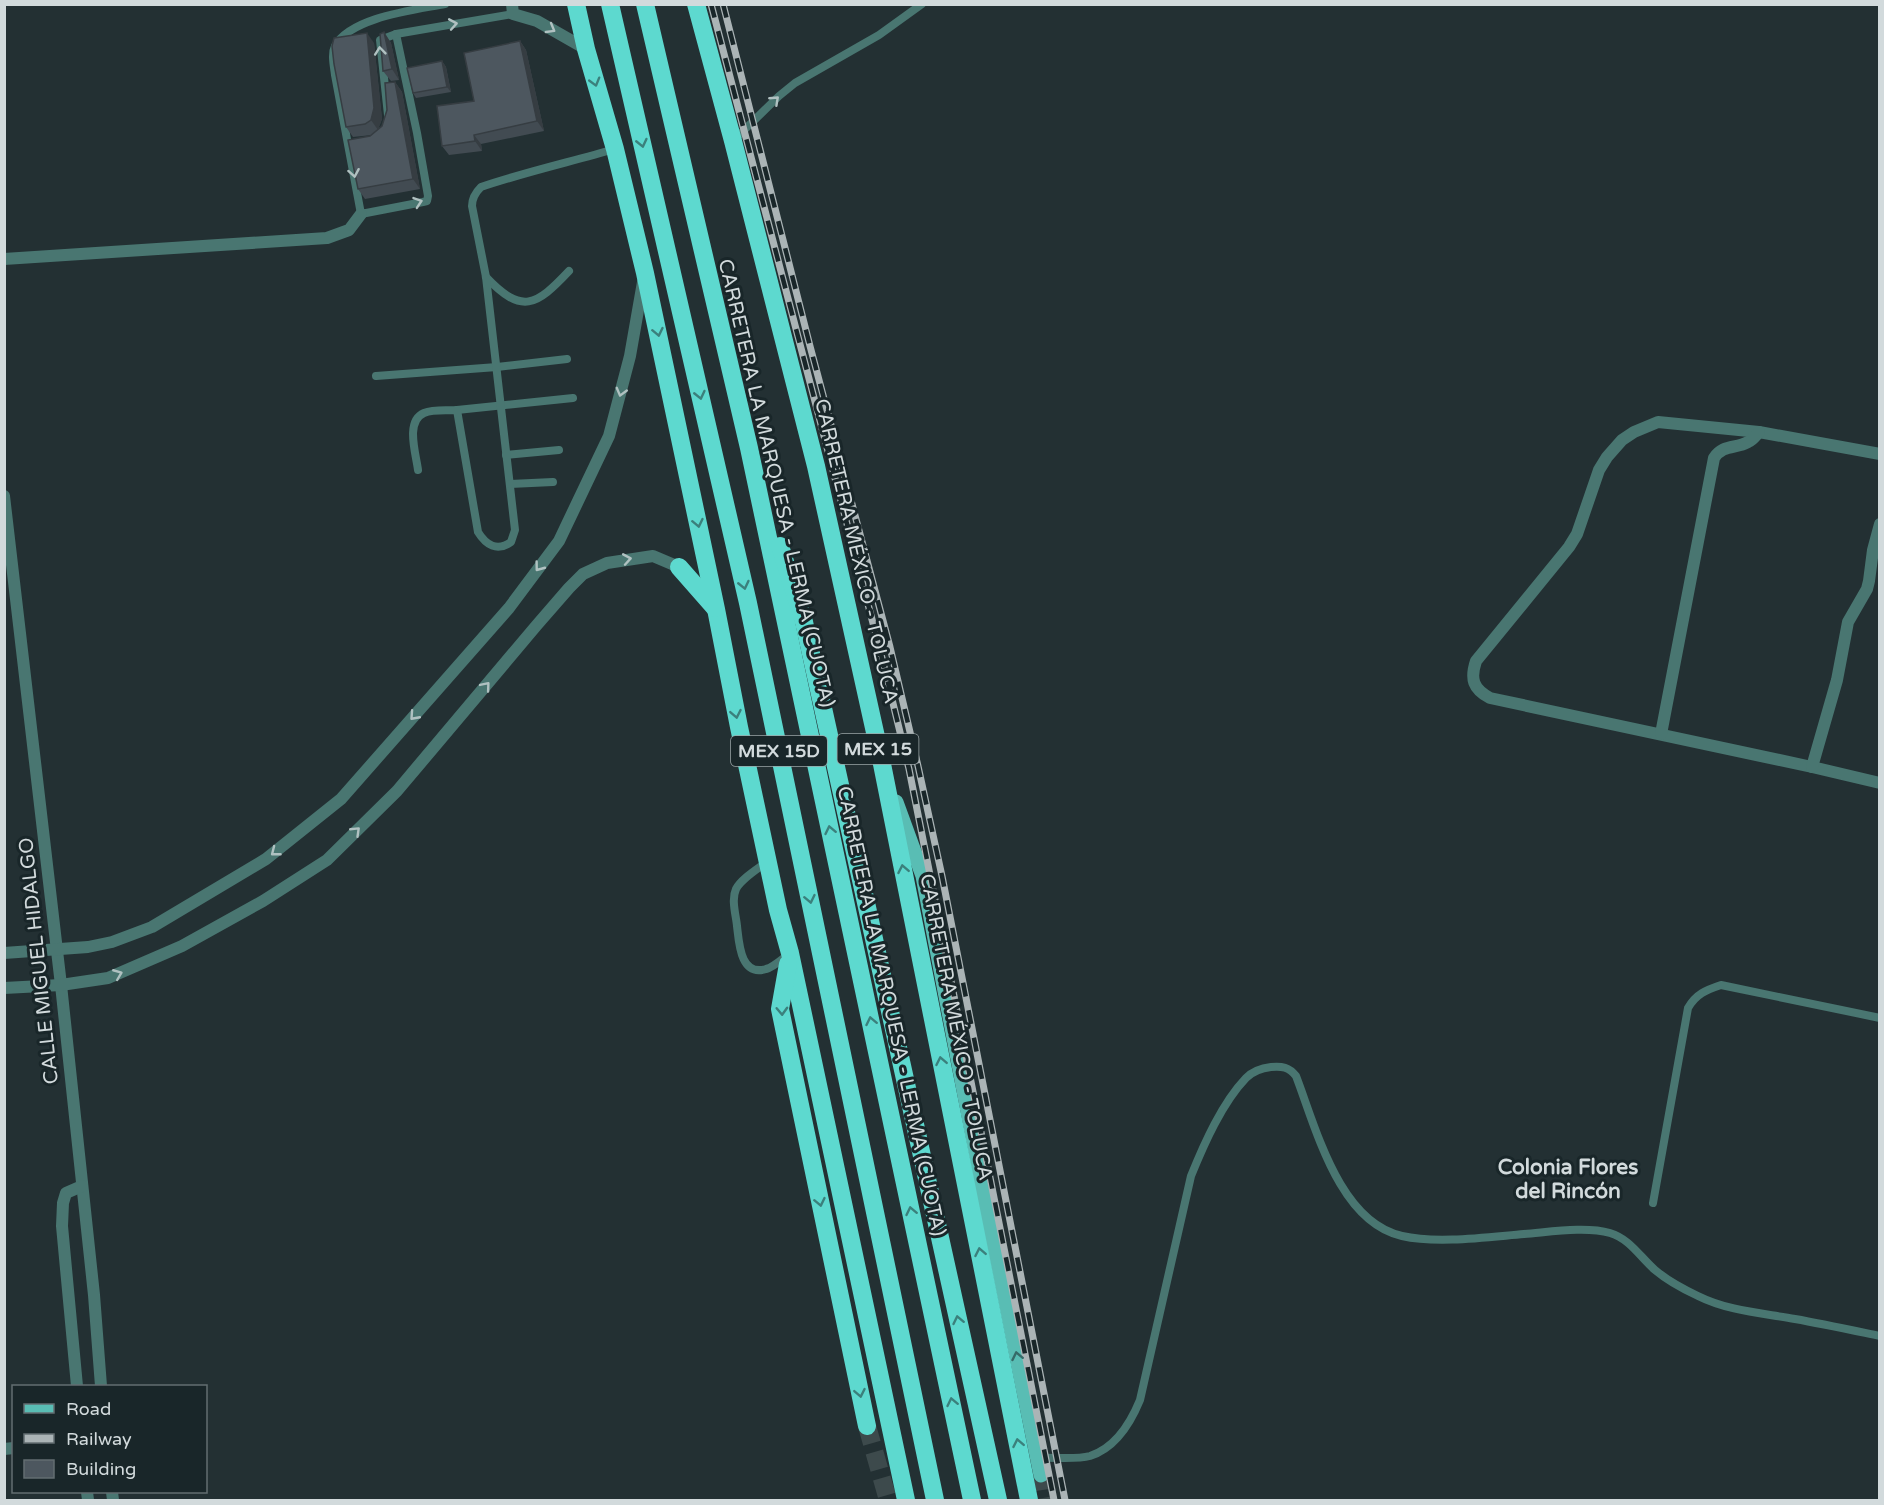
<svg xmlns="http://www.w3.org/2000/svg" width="1884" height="1505" font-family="'Varela Round',sans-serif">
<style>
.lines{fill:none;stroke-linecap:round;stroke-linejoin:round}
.primary-tunnel{stroke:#3d4a4c;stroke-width:15;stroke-dasharray:15 8;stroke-linecap:butt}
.motorway-tunnel{stroke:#3d4a4c;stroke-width:18;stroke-dasharray:18 9;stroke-linecap:butt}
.service{stroke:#497671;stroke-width:8}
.minor{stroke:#497671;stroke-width:12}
.primary{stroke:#59bdb4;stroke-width:15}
.motorway{stroke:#5dd9cf;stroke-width:18}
.rail-casing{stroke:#abb4b6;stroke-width:7}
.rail{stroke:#192629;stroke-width:4.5;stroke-dasharray:14;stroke-linecap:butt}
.wall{fill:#424b52}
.shaded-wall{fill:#363d42}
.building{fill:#4d575f;stroke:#363d42;stroke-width:1.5}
.oneway{stroke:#b0c1c1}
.oneway2{stroke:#3b807c}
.oneway3{stroke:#366a68}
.labels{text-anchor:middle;stroke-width:6;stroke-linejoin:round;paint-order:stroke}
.shield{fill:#192629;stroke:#9aa4a6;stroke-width:1.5}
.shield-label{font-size:18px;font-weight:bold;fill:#d2dadc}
.street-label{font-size:20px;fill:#d2dadc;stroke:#192629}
.neighbourhood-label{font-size:21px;font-weight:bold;fill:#d2dadc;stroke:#192629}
</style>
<rect width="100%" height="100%" fill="#233033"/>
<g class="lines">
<polyline class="primary-tunnel" points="1041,1475 1045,1500"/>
<polyline class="motorway-tunnel" points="867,1426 888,1500"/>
<g class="service">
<path d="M396 34 417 133 428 196 427 201 423 202 361 214 335 75C334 66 331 54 335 46 351 17 415 10 445 4"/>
<polyline points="388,115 380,40 396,34 513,14"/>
<polyline points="734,140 779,96 795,83 879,35 922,4"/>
<path d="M486 277C522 315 536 306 569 271"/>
<polyline points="376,376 497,367 567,359"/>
<polyline points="457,410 573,398"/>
<polyline points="506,455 559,450"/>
<path d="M418 470C416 454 405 421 424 413 434 409 446 411 457 410L478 532C486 545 497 552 511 542L515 530 486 277 472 206C472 198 475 193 481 187 525 172 570 162 615 149"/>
<polyline points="510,484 553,482"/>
<path d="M768 861C758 869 742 878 736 889 731 900 736 915 737 926 739 942 740 977 766 969 774 967 783 958 789 954"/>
<path d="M1653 1203 1688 1008C1696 994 1706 990 1721 985L1880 1018"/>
<path d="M1038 1458C1054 1457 1075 1460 1090 1456 1115 1448 1131 1422 1140 1400L1191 1176C1204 1144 1222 1103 1246 1078 1253 1071 1262 1068 1271 1067 1282 1066 1289 1067 1296 1076 1316 1128 1339 1222 1402 1236 1437 1244 1488 1237 1524 1234 1550 1232 1586 1226 1610 1233 1630 1239 1640 1257 1655 1270 1668 1281 1683 1289 1698 1296 1728 1311 1762 1313 1795 1319 1823 1324 1851 1330 1880 1336"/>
</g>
<g class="minor">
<polyline points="512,4 513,14 537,21 586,49"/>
<polyline points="4,259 327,238 349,230 361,214"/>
<path d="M1880 454 1759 432 1658 422 1634 432 1622 440 1607 457 1599 470 1577 534 1569 547 1476 661C1470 679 1473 689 1490 698L1812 767 1880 783"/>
<polyline points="4,496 61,985 94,1295 101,1386"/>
<path d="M1661 734 1714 458C1723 444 1736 449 1748 442 1753 440 1756 435 1759 432"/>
<polyline points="1812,767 1837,680 1848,622 1867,589 1869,581 1873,550 1880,524"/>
<polyline points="4,953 88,947 112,942 152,927 266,859 341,799 509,608 559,541 609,436 630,356 643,282"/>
<polyline points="4,988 61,985 108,978 182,946 263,901 327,860 397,791 536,626 569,588 583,574 607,563 653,556 679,567"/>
<polyline points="77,1386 62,1226 63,1203 66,1193 82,1186"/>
<polyline points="4,1449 14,1448"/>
<polyline points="87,1492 88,1500"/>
<polyline points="112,1492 113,1500"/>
</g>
<polyline class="primary" points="896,802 923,876 985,1200 1041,1475"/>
<g class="motorway">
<polyline points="576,4 586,49 615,149 645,273 716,609 739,727 778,910 790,953 906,1500"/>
<polyline points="610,4 748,603 935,1500"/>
<polyline points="645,4 749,448 972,1500"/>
<polyline points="696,4 733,141 816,466 882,764 1029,1500"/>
<polyline points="780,546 804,622 998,1500"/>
<polyline points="679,567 715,608"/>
<polyline points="788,964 780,1009 867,1426"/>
</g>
<g class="rail-casing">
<g id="rail">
<polyline points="711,4 880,650 909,769 1054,1500"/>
<polyline points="723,4 810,346 890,647 918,766 942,876 1065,1500"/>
</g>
</g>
<use href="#rail" class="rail"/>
</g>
<g class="wall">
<polygon points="384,32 391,43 399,80 391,81 383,71"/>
<polygon points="520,41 526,50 544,131 481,144 482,151 449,155 442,146"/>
<polygon points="374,43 382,119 378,129 382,126 395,82 402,92 420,189 365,199 358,189 370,136 372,135 353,137 346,127"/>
<polygon points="442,61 446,67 451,92 416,98 413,93"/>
</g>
<g class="shaded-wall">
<polygon points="384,32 391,43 399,80 392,69"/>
<polygon points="367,33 374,43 382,119 378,130 371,120"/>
<polygon points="520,41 526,50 544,131 537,121"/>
<polygon points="442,61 446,67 451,92 447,87"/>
<polygon points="395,82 402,92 420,189 413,179"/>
<polygon points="474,135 481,144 482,151 475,141"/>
</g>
<g class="building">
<polygon points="384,32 392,69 383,71 380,34"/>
<polygon points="367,33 374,108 371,120 365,124 346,127 334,64 332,46 334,38"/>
<polygon points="520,41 537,121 474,135 475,141 442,146 437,106 474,101 464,53"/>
<polygon points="442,61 447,87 413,93 407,68"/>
<polygon points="395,82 413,179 358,189 348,140 370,136 382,126 387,110 385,83"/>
</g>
<defs><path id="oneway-chevron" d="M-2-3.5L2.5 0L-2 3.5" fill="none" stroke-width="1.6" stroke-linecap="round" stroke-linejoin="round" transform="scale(1.5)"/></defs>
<g class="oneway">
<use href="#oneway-chevron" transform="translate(453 24) rotate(-10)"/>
<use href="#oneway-chevron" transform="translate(551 29) rotate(30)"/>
<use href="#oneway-chevron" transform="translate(380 51) rotate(-96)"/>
<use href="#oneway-chevron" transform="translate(775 100) rotate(-43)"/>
<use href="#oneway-chevron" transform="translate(354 173) rotate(80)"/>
<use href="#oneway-chevron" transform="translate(418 202) rotate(-19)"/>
<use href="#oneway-chevron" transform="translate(621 392) rotate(105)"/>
<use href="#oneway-chevron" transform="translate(627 559) rotate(-10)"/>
<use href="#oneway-chevron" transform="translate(539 567) rotate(127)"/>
<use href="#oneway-chevron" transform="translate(486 686) rotate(-50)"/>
<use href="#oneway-chevron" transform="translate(414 716) rotate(132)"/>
<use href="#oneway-chevron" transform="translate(356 831) rotate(-44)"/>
<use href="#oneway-chevron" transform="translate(275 852) rotate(142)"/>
<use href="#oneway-chevron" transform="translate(118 974) rotate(-22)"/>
</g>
<g class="oneway2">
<use href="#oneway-chevron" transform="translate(595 82) rotate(74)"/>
<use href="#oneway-chevron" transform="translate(642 143) rotate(77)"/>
<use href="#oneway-chevron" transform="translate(658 332) rotate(78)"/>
<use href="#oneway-chevron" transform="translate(700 395) rotate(77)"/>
<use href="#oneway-chevron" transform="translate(698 523) rotate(78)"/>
<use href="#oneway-chevron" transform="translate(744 585) rotate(77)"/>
<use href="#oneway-chevron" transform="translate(736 714) rotate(79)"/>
<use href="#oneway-chevron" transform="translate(830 830) rotate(-102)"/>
<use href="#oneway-chevron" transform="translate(903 869) rotate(-101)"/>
<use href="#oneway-chevron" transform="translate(810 899) rotate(78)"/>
<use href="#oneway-chevron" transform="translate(782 1011) rotate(88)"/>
<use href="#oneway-chevron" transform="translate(871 1021) rotate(-102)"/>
<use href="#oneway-chevron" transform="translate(941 1061) rotate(-101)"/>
<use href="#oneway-chevron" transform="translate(820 1202) rotate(78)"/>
<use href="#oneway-chevron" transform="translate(911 1211) rotate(-102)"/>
<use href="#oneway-chevron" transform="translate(980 1252) rotate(-101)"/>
<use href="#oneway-chevron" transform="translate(958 1320) rotate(-102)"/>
<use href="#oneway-chevron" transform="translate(860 1393) rotate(79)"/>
<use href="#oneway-chevron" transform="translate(952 1402) rotate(-102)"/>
<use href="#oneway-chevron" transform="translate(1018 1443) rotate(-101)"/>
</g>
<use class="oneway3" href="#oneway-chevron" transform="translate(1017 1356) rotate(-102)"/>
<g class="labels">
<g class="shield">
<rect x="837.5" y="734" width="81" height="30" rx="4.5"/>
<rect x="731" y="736" width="96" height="30" rx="4.5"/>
</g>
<g class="shield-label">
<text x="878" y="755">MEX 15</text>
<text x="779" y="757">MEX 15D</text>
</g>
<g class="street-label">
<text transform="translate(777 483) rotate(77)" y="7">CARRETERA LA MARQUESA - LERMA (CUOTA)</text>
<text transform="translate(857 551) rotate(77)" y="7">CARRETERA MÉXICO - TOLUCA</text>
<text transform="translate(38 961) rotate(-96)" y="7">CALLE MIGUEL HIDALGO</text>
<text transform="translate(892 1011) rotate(78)" y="7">CARRETERA LA MARQUESA - LERMA (CUOTA)</text>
<text transform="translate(957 1027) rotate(79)" y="7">CARRETERA MÉXICO - TOLUCA</text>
</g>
<g class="neighbourhood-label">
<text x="1568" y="1174">Colonia Flores<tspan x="1568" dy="24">del Rincón</tspan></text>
</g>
</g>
<rect width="1884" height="1505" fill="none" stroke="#d2dadc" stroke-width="12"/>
<rect x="12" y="1385" width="195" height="108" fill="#192629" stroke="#636e71" stroke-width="1.5"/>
<rect x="24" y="1404" width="30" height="9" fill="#59bdb4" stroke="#636e71" stroke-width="1.5"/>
<text x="66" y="1415" font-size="18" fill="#d2dadc">Road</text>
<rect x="24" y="1434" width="30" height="9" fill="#abb4b6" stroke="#636e71" stroke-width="1.5"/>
<text x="66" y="1445" font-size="18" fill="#d2dadc">Railway</text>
<rect x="24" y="1460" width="30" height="18" fill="#4d575f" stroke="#636e71" stroke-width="1.5"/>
<text x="66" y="1475" font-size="18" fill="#d2dadc">Building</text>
</svg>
